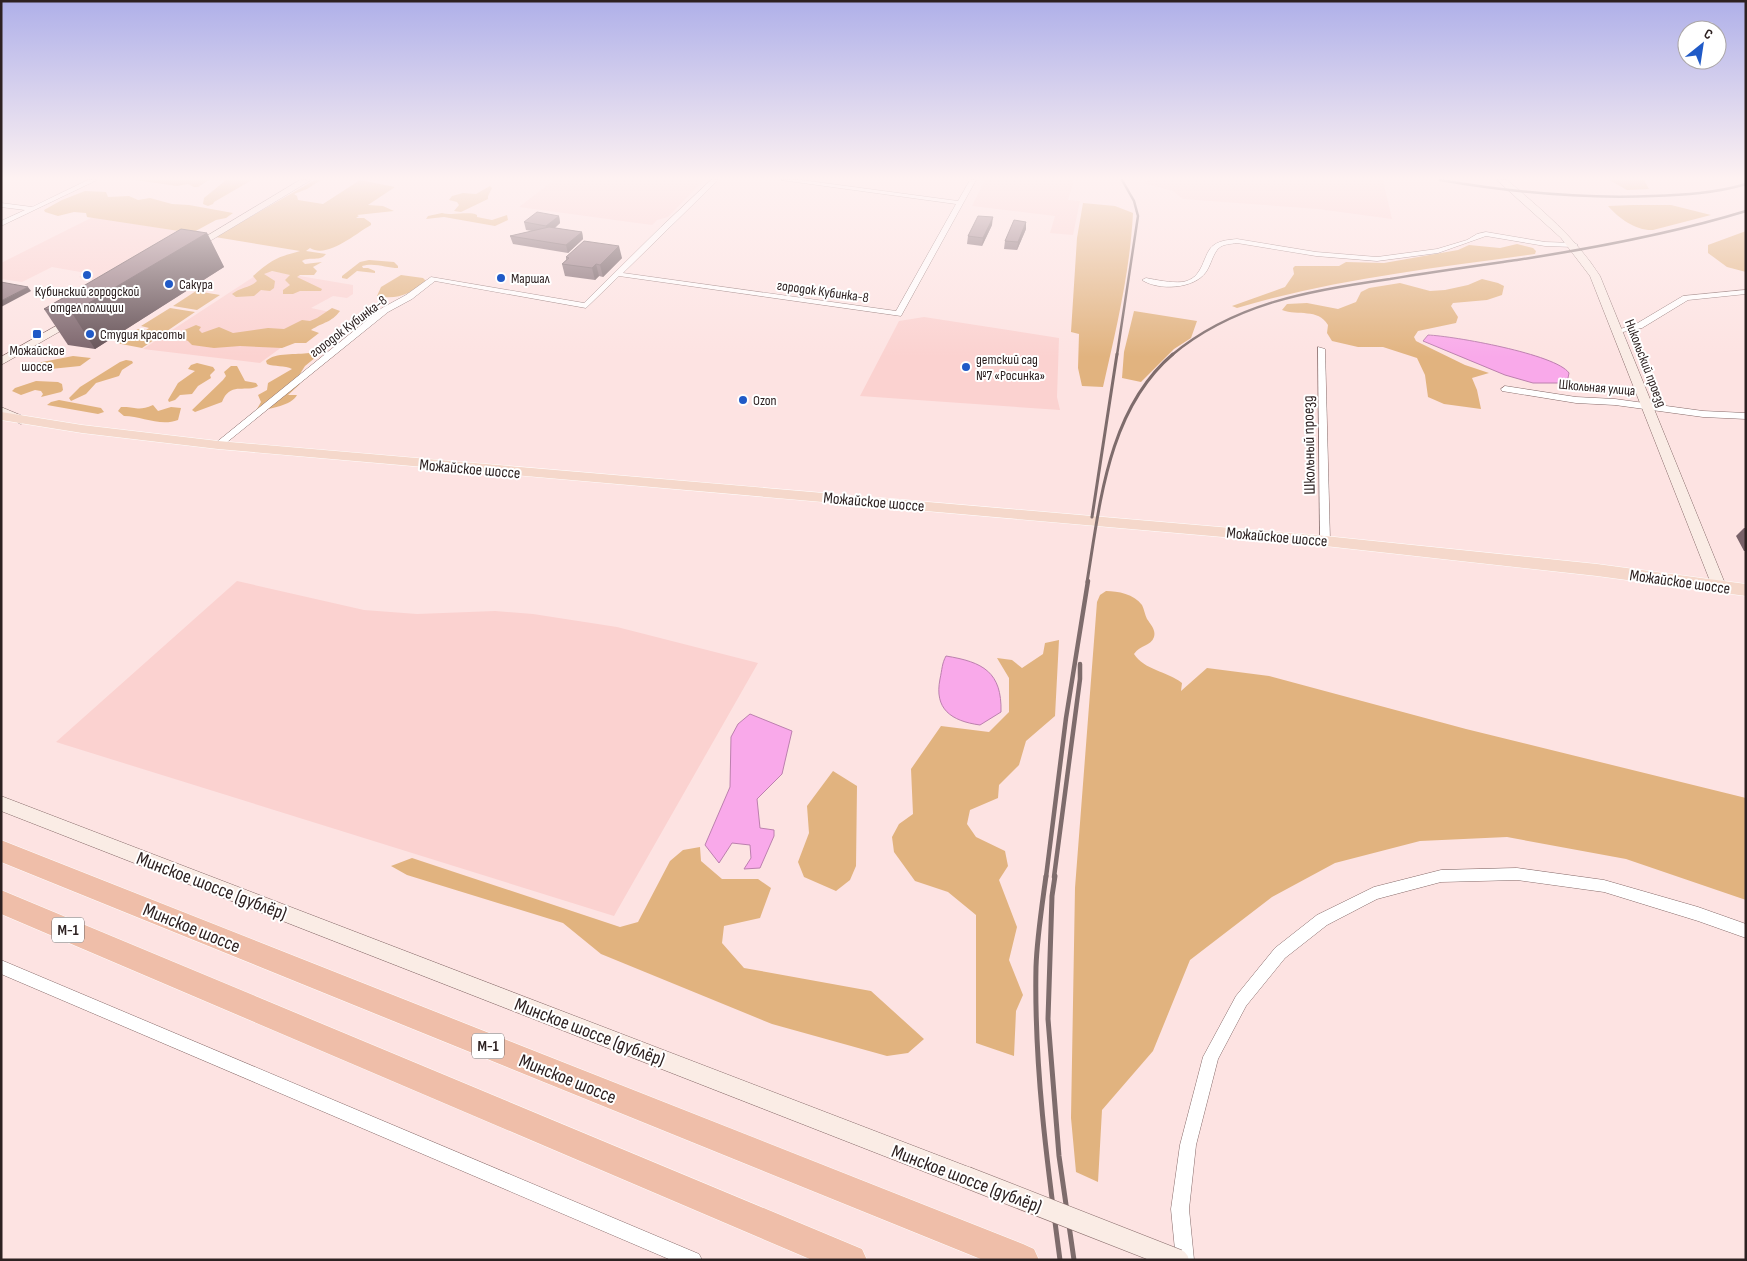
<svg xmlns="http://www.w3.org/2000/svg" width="1747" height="1261" font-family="'Sofia Sans Condensed',sans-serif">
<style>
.built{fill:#fbd2d0}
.green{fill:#e1b37f}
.water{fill:#f9a9ea;stroke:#bc80ae}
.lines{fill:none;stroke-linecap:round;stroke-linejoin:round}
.street-casing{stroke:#876b6a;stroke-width:1}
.secondary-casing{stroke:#876b6a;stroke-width:1}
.primary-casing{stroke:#fff;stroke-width:1}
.highway-casing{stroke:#fff;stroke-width:1}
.street{fill:#fff;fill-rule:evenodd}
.secondary{fill:#faece5;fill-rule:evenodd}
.primary{fill:#f5d8cb;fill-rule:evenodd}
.highway{fill:#efbea9;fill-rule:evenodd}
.rail-far3{stroke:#7e6c6c;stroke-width:2.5}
.rail-far2{stroke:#7e6c6c;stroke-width:3}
.rail-far1{stroke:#7e6c6c;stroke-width:4.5}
.rail{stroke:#7e6c6c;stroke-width:5}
.secondary-bridge-casing{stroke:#876b6a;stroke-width:22;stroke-linecap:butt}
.secondary-bridge{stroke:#faece5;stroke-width:21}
.wall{fill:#796269}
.shaded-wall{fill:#635055}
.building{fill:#8d727a;stroke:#635055}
.poi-dot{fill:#205ac7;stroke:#fff;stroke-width:2}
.labels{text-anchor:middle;stroke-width:4;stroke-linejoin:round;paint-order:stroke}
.far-poi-label{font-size:14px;fill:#2d2121;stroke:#fff;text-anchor:start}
.far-street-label{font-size:14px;fill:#2d2121;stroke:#fff}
.shield{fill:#fff;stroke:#6c6464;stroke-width:1}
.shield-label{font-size:15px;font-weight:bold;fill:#2d2121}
.street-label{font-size:16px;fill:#2d2121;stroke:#fff}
.near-street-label{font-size:19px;fill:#2d2121;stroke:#fff}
</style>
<rect width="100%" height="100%" fill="#fde3e2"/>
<g class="built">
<polygon points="554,180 704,180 668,217 657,220 652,225 519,207"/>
<polygon points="985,180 1071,180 1073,184 1068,200 1080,201 1073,235 1050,233 1055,216 972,206"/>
<polygon points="1149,180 1383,180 1392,219 1318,209 1183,199 1173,191 1143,183"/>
<polygon points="93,217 192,233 163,241 93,280 79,277 86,273 52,267 22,282 1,279 1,263"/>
<polygon points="264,270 353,285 353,294 347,298 333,296 311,308 330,312 260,363 143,349"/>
<polygon points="924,317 1059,338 1057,397 1060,410 860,396 899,321"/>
<polygon points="237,581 364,610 417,614 495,611 533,614 617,627 758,663 614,916 56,742"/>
</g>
<g class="green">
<polygon points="135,180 209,180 198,187 194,187 188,184 177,186"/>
<polygon points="226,180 252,180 214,202 213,204 208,206 203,204 204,198"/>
<path d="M315 180H321L307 189 294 194 297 196 298 200 323 204 360 180 395 187 368 205 383 206 394 211 357 215 359 216 356 218H364L371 223V225C356 233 328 259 310 248L306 251 326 254C320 262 310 256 302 261L305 264 322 262 313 267 317 271 314 275H300L297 277 322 289 321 291H300L293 294H283V290L290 285 285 280 290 275 272 271 264 274 275 281 274 288 270 291 261 290 254 296 236 297 232 294C240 287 250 288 257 281L253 276C273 259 275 258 300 251L215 237Z"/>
<polygon points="1609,180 1644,180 1649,189 1627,190"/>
<polygon points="490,186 492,188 488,196 488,199 461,212 454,211 459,205 457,202 449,200 452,196 463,193 476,194"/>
<polygon points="85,191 106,192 108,197 129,196 138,200 150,198 172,204 189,205 233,213 226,218 216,220 192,233 87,217 86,213 74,212 58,216 45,212 44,210 62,200"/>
<path d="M1083 203 1115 206 1133 213C1130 272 1116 330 1103 387L1082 386 1078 368 1079 334 1071 332 1077 238Z"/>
<path d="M1633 205H1671L1711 215 1653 230C1637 231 1619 219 1608 206Z"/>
<path d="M442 213C453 216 469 211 477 215V217L492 220 507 215 508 220 495 226 444 217 426 219 428 216Z"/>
<polygon points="1746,231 1746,272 1727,267 1708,253 1708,245"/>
<path d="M1517 244 1533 248 1536 251 1535 254C1435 268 1334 279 1237 308L1232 306 1285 287 1294 274 1293 268 1295 266H1339L1346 262 1384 263 1458 250 1469 245 1500 248Z"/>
<path d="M369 260 394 262 398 266V268C387 268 374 262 362 266L363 268H368L375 271V273L357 271 347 279 342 278V276L360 262Z"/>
<path d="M401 275 423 278 426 281C411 294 397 300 377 296L381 287Z"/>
<path d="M1482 279 1498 283 1504 286 1502 295 1487 300 1453 303 1451 306 1458 317 1456 323 1418 331 1414 337 1416 341 1422 344 1465 365 1489 373 1472 378 1477 390 1481 409 1444 404 1428 397 1425 375 1417 358 1383 347H1358L1332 341 1327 333 1328 325C1318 308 1298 316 1282 310L1287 304 1307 303 1338 309 1356 302 1361 292 1369 288 1400 283 1430 291 1445 290 1468 285Z"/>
<polygon points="196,291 220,295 197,310 173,306"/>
<polygon points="170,308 195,312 142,348 116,343 138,329 146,330 149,328 141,326"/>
<path d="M332 308 340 311C331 323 323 322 311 330L319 333 306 343H295L282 348 240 346 214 348 192 345 188 341 180 337 182 331 196 325 201 327 199 330 202 333 219 327 233 333 268 328 284 329 302 320 310 321 317 318Z"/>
<polygon points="1134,311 1197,321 1191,338 1174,349 1141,382 1122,378 1124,352"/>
<path d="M309 353 316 357 305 366 296 380 300 384 288 395H297C291 406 271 408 259 411L257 409 261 402 258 395 267 390 268 383 292 369C285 365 274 367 267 364L266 361C275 352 297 355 309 353Z"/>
<polygon points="73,356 91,358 80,366 41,370 33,366 37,363"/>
<polygon points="126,360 132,361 133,363 122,370 119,376 96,383 86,394 71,401 69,398 80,387 120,362"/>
<polygon points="197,363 213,367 215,370 210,375 211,378 198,386 192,394 180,395 175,400 169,402 168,400 178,383 195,371 188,369 191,365"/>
<path d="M231 366H237L245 381 256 383 258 386C246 393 230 381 222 402L195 412 192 410 223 380 226 376 224 372Z"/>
<polygon points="36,381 58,382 62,384 63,390 61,392 41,397 43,394 41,391 35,390 21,395 12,391 15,388"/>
<polygon points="59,400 101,408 104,412 98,414 47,405 51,402"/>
<path d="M153 405 158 411 171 407 181 408 178 420C160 427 142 416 124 416L118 411 121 407C135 406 137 412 153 405Z"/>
<path d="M1106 591C1118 591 1134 594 1142 605 1144 609 1145 615 1147 619 1151 625 1156 630 1154 637 1151 646 1140 645 1134 654 1144 670 1167 671 1182 683L1181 691 1207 668 1269 676 1466 729 1746 798V900L1626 859 1507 837 1420 841 1335 863 1272 897 1190 960 1153 1051 1102 1110 1098 1182 1076 1172 1071 1118 1075 888 1097 602 1100 595Z"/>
<polygon points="1059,640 1055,716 1026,741 1019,765 999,785 998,798 970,810 967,824 976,837 1005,851 1008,866 999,880 1017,927 1009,960 1023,995 1016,1011 1014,1056 976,1043 976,915 948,892 915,881 894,852 892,837 899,824 913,814 911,769 941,726 989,732 1009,712 1009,678 997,658 1012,660 1022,668 1043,654 1045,643"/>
<polygon points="833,771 857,786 856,866 850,880 836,891 804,877 798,862 809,833 807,806"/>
<polygon points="700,847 701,861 722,879 758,879 771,888 760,918 724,926 722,943 744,968 871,991 924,1039 908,1053 887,1056 772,1024 601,954 563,923 407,875 391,866 412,858 620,927 638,922 670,861 683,850"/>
</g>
<g class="water">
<path d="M1428 335C1453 336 1556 354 1569 373L1567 383H1533L1505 375 1423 341Z"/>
<path d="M946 656C983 662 1002 672 1001 712L980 725C951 721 934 709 940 679 942 670 942 663 946 656Z"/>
<polygon points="750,714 792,731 782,774 757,799 760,828 774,830 774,836 760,868 744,869 751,858 750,845 732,843 719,863 705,845 730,787 731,737 738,724"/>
</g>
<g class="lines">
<g class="street-casing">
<g id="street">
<polygon points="88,180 97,180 1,226 1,221 25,210 1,207 1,203 32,207"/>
<polygon points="711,180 718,180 623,273 896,311 956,204 781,180 801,180 958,201 970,180 976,180 901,316 619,276 586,308 435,281 412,299 388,312 221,447 218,448 213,445 382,308 406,295 431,277 584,303 660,228"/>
<path d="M1486 232 1545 242 1574 243 1578 245 1574 247 1545 246 1486 236 1438 253 1377 261 1316 256 1237 243C1231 244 1223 244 1219 248 1213 253 1211 265 1206 272 1194 289 1159 291 1142 280L1146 278C1157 280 1170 283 1182 282 1205 279 1202 253 1214 245 1221 240 1229 240 1237 239L1316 252 1377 257 1437 249 1467 240 1477 234Z"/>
<polygon points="1746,290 1746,294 1688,300 1642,328 1618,333 1614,331 1636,324 1683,296"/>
<polygon points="1318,347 1325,349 1330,541 1325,544 1320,541"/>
<polygon points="1505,386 1576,397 1615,399 1703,411 1746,413 1746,419 1703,417 1615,405 1576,403 1502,391 1501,389"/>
<polygon points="1517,868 1604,880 1698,907 1746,924 1746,938 1698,921 1604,892 1517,880 1441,882 1377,899 1327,925 1285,958 1246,1006 1218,1059 1196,1145 1189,1209 1194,1260 1176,1260 1171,1209 1180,1145 1203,1057 1236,996 1275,948 1317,915 1374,887 1441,870"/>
<polygon points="1,960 699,1254 702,1260 671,1260 1,974"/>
</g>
</g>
<g class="secondary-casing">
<g id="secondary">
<polygon points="300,180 311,180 195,250 192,251 187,248"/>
<path d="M1497 180H1507C1541 209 1575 237 1600 276L1726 586 1724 590H1714L1712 586 1590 276 1561 238Z"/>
<polygon points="74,316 79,319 78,321 1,365 1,357"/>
<polygon points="1,407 25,417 27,420 21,424 1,415"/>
<polygon points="1,796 966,1166 974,1169 977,1177 974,1185 966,1188 1,811"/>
</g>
</g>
<g class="primary-casing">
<polygon id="primary" points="1,412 82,425 218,441 1325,536 1597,564 1746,584 1746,596 1597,576 1325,546 218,449 82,433 1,420"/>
</g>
<g class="highway-casing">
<g id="highway">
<polygon points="1,840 1023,1244 1034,1249 1039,1260 983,1260 1,862"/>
<polygon points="1,890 862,1249 867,1260 812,1260 1,914"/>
</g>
</g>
<use href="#street" class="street"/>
<use href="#secondary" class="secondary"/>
<use href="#primary" class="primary"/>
<use href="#highway" class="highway"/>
<g class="rail-far3">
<path d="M1440 180C1510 192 1581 199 1652 196 1684 195 1716 193 1746 184"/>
<polyline points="1117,355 1138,216 1134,201 1122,180"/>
<path d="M1172 355C1234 303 1312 290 1390 279 1432 272 1475 266 1517 260 1595 248 1671 234 1746 211"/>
</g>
<g class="rail-far2">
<polyline points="1092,517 1117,354"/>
<path d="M1087 582C1100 503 1108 409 1173 354"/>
</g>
<g class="rail-far1">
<polyline points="1046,877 1066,718 1088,581"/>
<polyline points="1054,877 1080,679 1080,664"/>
</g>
<g class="rail">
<path d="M1046 876C1042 906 1037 937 1036 967 1034 1065 1047 1163 1060 1260"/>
<polyline points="1055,876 1052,896 1048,1019 1059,1156 1074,1260"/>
</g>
<g class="secondary-bridge-casing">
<polyline id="secondary-bridge" points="966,1177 1178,1260"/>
</g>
<use href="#secondary-bridge" class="secondary-bridge"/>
</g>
<g class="wall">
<polygon points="559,216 560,223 555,228 582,232 583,239 568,253 513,244 510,236 532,231 526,230 524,222"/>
<polygon points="992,225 982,246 967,244 968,236"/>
<polygon points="1026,229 1017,250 1004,249 1005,241"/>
<polygon points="207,233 224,267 95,349 68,345 44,309"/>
<polygon points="566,257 622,258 603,277 599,276 595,280 565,276 562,264 566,260"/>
<polygon points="1744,528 1746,528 1746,551 1744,551 1736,536"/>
</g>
<g class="shaded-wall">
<polygon points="559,216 560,223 548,233 546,226"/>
<polygon points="993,217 992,225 982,246 983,238"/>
<polygon points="1026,222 1026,229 1017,250 1018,242"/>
<polygon points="582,232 583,239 568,253 566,245"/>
<polygon points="207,233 224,267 95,349 72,313"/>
<polygon points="619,246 622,258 603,277 600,265"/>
<polygon points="596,264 599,276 595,280 592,268"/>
<polygon points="28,287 31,291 1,307 1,301"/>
</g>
<g class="building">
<polygon points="537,212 559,216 546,226 524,222"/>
<polygon points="978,216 993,217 983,238 968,236"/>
<polygon points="1014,220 1026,222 1018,242 1005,241"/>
<polygon points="549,227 582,232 566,245 510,236"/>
<polygon points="181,229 207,233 72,313 44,309"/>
<polygon points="584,241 619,246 600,265 596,264 592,268 562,264 569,258 566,257"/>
<polygon points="1,282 28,287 1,301"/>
</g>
<linearGradient id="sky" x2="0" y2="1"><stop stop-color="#afb0e9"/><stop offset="0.5" stop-color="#fef2f2"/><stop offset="1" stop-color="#fef2f2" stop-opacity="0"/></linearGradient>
<rect width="1747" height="357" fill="url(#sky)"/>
<g class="poi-dot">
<circle cx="87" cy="275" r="5"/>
<circle cx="501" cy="278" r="5"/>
<circle cx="169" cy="284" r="5"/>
<rect x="32" y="329" width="10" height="10" rx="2.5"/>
<circle cx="90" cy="334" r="5"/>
<circle cx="966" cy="367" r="5"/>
<circle cx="743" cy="400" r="5"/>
</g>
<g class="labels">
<g class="far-poi-label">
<text x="511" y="283">Маршал</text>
<text x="179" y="289">Сакура</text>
<text x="87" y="296" text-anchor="middle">Кубинский городской<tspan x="87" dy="16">отдел полиции</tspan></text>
<text x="100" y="339">Студия красоты</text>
<text x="37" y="355" text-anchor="middle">Можайское<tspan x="37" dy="16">шоссе</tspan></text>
<text x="976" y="364">детский сад<tspan x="976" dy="16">№7 «Росинка»</tspan></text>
<text x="753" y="405">Ozon</text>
</g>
<g class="far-street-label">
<text transform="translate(823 291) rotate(8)" y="5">городок Кубинка-8</text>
<text transform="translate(348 326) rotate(-37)" y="5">городок Кубинка-8</text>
<text transform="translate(1646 363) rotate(69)" y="5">Никольский проезд</text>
<text transform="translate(1597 387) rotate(5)" y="5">Школьная улица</text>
</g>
<g class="shield">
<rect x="52" y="917.5" width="32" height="25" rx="4"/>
<rect x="472" y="1033.5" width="32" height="25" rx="4"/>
</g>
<g class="shield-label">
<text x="68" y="935">М-1</text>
<text x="488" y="1051">М-1</text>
</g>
<g class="street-label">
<text transform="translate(1308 445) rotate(-91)" y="6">Школьный проезд</text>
<text transform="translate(470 468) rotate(5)" y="6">Можайское шоссе</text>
<text transform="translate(874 501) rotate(5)" y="6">Можайское шоссе</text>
<text transform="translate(1277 536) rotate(5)" y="6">Можайское шоссе</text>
<text transform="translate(1680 581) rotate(8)" y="6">Можайское шоссе</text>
</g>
<g class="near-street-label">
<text transform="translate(212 885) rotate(21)" y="7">Минское шоссе (дублёр)</text>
<text transform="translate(192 927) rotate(22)" y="7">Минское шоссе</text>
<text transform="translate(590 1031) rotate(21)" y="7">Минское шоссе (дублёр)</text>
<text transform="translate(568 1078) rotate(22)" y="7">Минское шоссе</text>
<text transform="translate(967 1178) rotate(21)" y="7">Минское шоссе (дублёр)</text>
</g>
</g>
<rect width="1747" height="1261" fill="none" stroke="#2d2121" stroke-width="5"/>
<g transform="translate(1702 45) rotate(30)"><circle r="24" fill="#ffffff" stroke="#aba6a6"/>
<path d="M0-4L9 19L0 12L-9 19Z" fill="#205ac7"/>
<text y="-8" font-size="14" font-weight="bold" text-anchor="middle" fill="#2d2121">С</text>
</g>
</svg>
